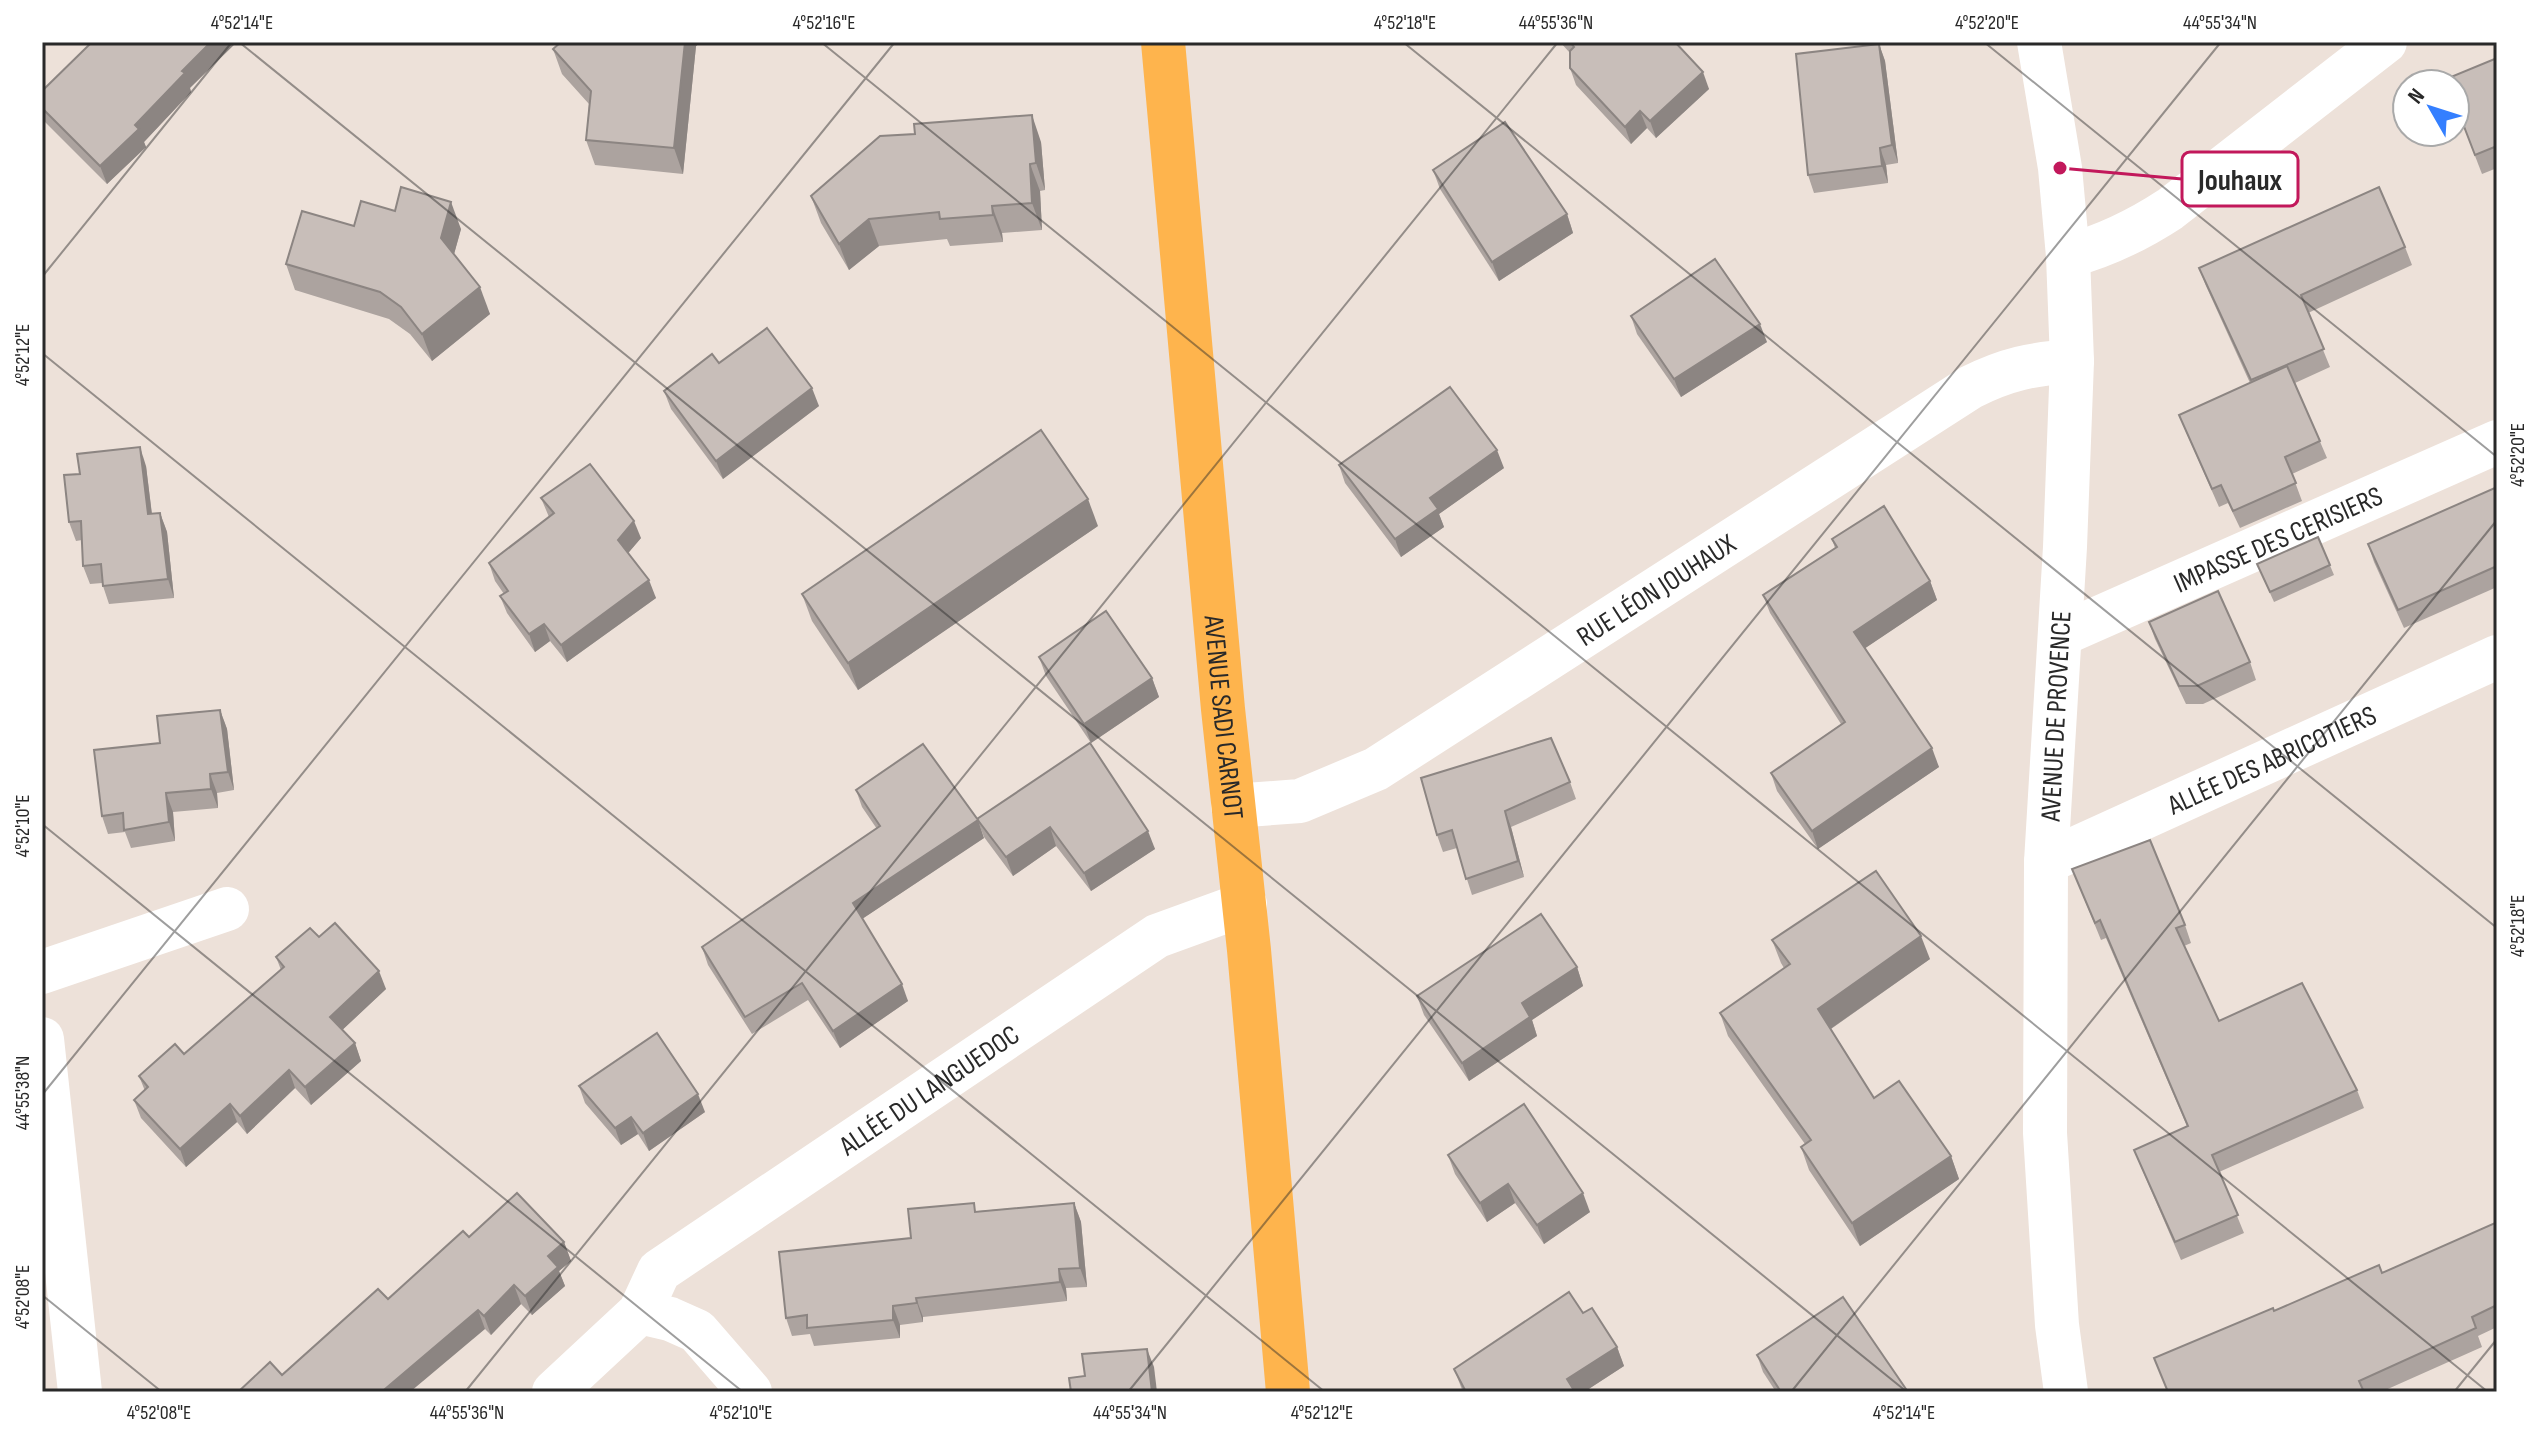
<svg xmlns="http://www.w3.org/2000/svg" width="2539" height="1434" font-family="'Sofia Sans Condensed',sans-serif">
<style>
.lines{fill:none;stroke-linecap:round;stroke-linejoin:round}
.minor{stroke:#fff;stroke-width:44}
.major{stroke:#feb44d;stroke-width:44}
.wall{fill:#aca39f}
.shaded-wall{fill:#8c8582}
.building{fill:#c8beb9;stroke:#8c8582;stroke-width:2}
.ticks{fill:none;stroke:#292929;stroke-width:2;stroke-opacity:0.45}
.labels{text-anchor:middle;stroke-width:6;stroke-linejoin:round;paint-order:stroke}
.street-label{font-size:28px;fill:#292929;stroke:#fff}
.leader{fill:none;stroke:#c2185b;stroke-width:3}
.callout-dot{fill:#c2185b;stroke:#fff;stroke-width:3}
.callout{fill:#fff;stroke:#c2185b;stroke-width:3}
.callout-label{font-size:30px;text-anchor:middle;font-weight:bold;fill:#292929}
.neatline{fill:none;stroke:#292929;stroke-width:3}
.ticks-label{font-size:20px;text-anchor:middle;fill:#292929}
</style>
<rect width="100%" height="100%" fill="#ede1d9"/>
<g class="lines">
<g class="minor">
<polyline points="2039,42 2060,168 2068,256 2072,361 2065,547 2046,862 2045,1133 2057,1325 2066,1392"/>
<path d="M2068 256C2105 246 2138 230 2170 209L2385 42"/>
<path id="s1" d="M2060 635 2497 442"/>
<path id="s2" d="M1233 806 1300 801 1376 769 1971 387C2007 369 2032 364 2072 361"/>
<path id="s3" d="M2046 862 2497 657"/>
<polyline points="42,972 227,909"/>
<polyline points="42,1039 80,1392"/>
<polyline points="640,1312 670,1319 697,1331 750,1392"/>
<path id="s4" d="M554 1392 640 1312 659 1271 1157 936 1245 904"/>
</g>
<path class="major" id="s5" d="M1163 42 1223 709 1249 950 1288 1392"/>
</g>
<g class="wall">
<polygon points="561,42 701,42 696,46 683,174 595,165 586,140 589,104 562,74 553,49"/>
<polygon points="1560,42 1675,42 1709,89 1656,138 1647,128 1631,144 1576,85 1570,68 1570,53"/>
<polygon points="1879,44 1885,61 1898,163 1886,165 1888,183 1814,193 1808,175"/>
<polygon points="2497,58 2497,168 2482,174 2455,104"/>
<polygon points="190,88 191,92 144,142 146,147 107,184 42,119 42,91"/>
<polygon points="1041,142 1045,190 1040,191 1042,230 1002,233 1003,242 950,246 947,239 879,246 849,270 821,223 811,196"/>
<polygon points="1433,170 1567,214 1573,233 1499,281 1440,189"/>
<polygon points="395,211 461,229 454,254 490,314 432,361 410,334 389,319 295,290 286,264"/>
<polygon points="2405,247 2412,265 2308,313 2330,367 2295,383 2327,458 2292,474 2302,501 2240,528 2228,503 2219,507 2186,432 2179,415 2250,383 2206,286 2199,268"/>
<polygon points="1631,316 1767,342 1681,397 1637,334"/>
<polygon points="719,363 819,406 723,479 671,409 664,391"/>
<polygon points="1339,465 1504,468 1439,514 1444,527 1401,557 1345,483"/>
<polygon points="146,466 152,514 160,513 167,532 174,598 109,604 102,583 90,584 83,566 82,540 76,541 69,522"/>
<polygon points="2497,487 2497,587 2404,628 2374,562 2368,544"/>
<polygon points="541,498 641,538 628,553 656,598 567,662 550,641 535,652 507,613 500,596 504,594 495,581 489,563 549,517"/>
<polygon points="1098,526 858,690 812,621 802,594"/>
<polygon points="2318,537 2334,575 2274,602 2257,564"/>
<polygon points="1832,539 1930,581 1937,600 1865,648 1939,767 1818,849 1777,791 1771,773 1841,724 1770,613 1763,595 1835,548"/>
<polygon points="2149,622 2250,662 2256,680 2203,704 2186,704 2155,639"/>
<polygon points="1039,657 1152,678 1159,697 1091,743 1046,676"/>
<polygon points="220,710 227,729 234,790 217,793 218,808 173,812 175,841 131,848 125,832 108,834 102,816"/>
<polygon points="1090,743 1155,849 1091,891 1056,846 1013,876 984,837 977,819"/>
<polygon points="1570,782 1576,799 1511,827 1524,877 1472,895 1457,848 1443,852 1437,835"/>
<polygon points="856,790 984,838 862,919 908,1001 840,1048 808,1000 752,1034 708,965 702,947 877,829 862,807"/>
<polygon points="2072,869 2185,925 2191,943 2184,946 2219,1021 2357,1090 2364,1108 2219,1172 2244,1233 2181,1260 2141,1167 2134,1150 2187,1126 2106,938 2101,940"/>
<polygon points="319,937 386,989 342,1030 355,1043 361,1061 311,1105 295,1088 247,1134 237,1122 186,1167 141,1118 134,1100 145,1091 139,1076 184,1054 281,970 276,957"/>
<polygon points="1772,940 1930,959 1831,1029 1874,1098 1951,1156 1959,1179 1860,1246 1809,1170 1801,1147 1805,1144 1728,1036 1720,1013 1784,968 1781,963"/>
<polygon points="1577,967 1583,986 1532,1020 1537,1036 1469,1081 1424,1015 1417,996"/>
<polygon points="579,1086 705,1112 649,1151 638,1134 621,1145 585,1103"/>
<polygon points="1448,1155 1590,1212 1544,1244 1515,1203 1487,1222 1455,1174"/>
<polygon points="1074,1203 1081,1222 1087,1287 1066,1288 1067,1301 923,1317 923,1322 900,1325 900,1338 814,1346 810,1334 792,1336 786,1318 911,1238 978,1211"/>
<polygon points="2497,1228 2497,1327 2478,1336 2482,1347 2381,1392 2167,1392 2274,1311 2382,1273"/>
<polygon points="469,1237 564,1242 571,1261 559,1271 565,1286 532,1315 521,1304 491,1335 485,1329 282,1375 388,1299"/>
<polygon points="1583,1313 1617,1347 1624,1366 1584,1392 1463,1392 1454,1369"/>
<polygon points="1757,1355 1908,1392 1776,1392 1763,1372"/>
</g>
<g class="shaded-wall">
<polygon points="211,42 237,42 190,88 191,92 144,142 146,147 107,184 100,166 182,71"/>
<polygon points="685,42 701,42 696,46 683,174 674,148"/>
<polygon points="1879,44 1885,61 1898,163 1892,145"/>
<polygon points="1703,72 1709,89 1656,138 1650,121"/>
<polygon points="1640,111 1647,128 1631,144 1625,127"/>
<polygon points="1032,115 1041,142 1045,190 1036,163"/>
<polygon points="1880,148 1886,165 1888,183 1882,166"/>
<polygon points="1030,164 1040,191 1042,230 1032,203"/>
<polygon points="451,202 461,229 451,265 441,238"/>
<polygon points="992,206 1002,233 1003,242 993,215"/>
<polygon points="1567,214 1573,233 1499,281 1492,262"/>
<polygon points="869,219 879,246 849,270 839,244"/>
<polygon points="480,287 490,314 432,361 422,334"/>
<polygon points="1760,324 1767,342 1681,397 1674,379"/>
<polygon points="812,388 819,406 723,479 716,461"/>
<polygon points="140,447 146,466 154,532 148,514"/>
<polygon points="1497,450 1504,468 1439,514 1444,527 1401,557 1395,539 1430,498"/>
<polygon points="1088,499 1098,526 858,690 848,663"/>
<polygon points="160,513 167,532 174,598 168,579"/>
<polygon points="634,521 641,538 624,558 618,540"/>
<polygon points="649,580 656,598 567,662 561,645"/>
<polygon points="1930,581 1937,600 1861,651 1854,632"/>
<polygon points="544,624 550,641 535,652 529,634"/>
<polygon points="1152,678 1159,697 1091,743 1084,724"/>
<polygon points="220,710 227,729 234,790 228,772"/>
<polygon points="1932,748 1939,767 1818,849 1812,831"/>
<polygon points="210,774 217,793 218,808 211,789"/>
<polygon points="166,793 173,812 175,841 169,822"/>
<polygon points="1505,811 1511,827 1524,877 1518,861"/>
<polygon points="978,820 984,838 859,921 853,903"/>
<polygon points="1050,827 1056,846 1013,876 1006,857"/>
<polygon points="1148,831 1155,849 1091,891 1084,873"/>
<polygon points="1921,936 1930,959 1826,1032 1818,1009"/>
<polygon points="1577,967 1583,986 1532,1020 1537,1036 1469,1081 1462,1063 1522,1003"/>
<polygon points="379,971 386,989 337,1035 330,1017"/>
<polygon points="902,984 908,1001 840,1048 833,1031"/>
<polygon points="355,1043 361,1061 311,1105 305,1087"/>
<polygon points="289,1070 295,1088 247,1134 240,1116"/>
<polygon points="698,1094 705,1112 649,1151 643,1133"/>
<polygon points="230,1104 237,1122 186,1167 180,1149"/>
<polygon points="631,1117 638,1134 621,1145 615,1128"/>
<polygon points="1951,1156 1959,1179 1860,1246 1852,1223"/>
<polygon points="1508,1184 1515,1203 1487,1222 1480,1203"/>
<polygon points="1583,1193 1590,1212 1544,1244 1537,1225"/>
<polygon points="1074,1203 1081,1222 1087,1287 1080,1268"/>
<polygon points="564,1242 571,1261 559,1271 565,1286 532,1315 525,1296 548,1256"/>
<polygon points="1059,1269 1066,1288 1067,1301 1060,1282"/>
<polygon points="514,1285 521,1304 491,1335 484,1316"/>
<polygon points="916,1298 923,1317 923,1322 917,1303"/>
<polygon points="893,1306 900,1325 900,1338 893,1320"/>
<polygon points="478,1310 485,1329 410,1392 385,1392 384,1390"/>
<polygon points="1617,1347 1624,1366 1584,1392 1572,1392 1567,1379"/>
<polygon points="1147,1349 1154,1367 1157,1392 1152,1392"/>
</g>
<g class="building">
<polygon points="92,42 211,42 182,71 185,73 135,125 139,129 100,166 42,108 42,91"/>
<polygon points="561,42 685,42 674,148 586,140 591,91 553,49"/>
<polygon points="1570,42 1675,42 1703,72 1650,121 1640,111 1625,127 1570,68 1570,51 1574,47"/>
<polygon points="1879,44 1892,145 1880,148 1882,166 1808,175 1796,54"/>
<polygon points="2497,58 2497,146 2475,155 2455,103 2455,84 2448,84 2446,79"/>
<polygon points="1032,115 1036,163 1030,164 1032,203 992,206 993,215 940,219 939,212 869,219 839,244 811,196 880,136 915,134 914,124"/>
<polygon points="1505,122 1567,214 1492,262 1433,170"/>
<polygon points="401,187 451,202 441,238 480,287 422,334 401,307 380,292 286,264 302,211 354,226 361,201 395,211"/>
<polygon points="2379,187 2405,247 2301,295 2324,349 2251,380 2199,268"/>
<polygon points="1715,259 1760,324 1674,379 1631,316"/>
<polygon points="767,328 812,388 716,461 664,391 712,354 719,363"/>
<polygon points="2287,366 2320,441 2285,457 2296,483 2233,511 2221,485 2212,489 2179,415"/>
<polygon points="1450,387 1497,450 1430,498 1438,509 1395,539 1339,465"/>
<polygon points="1041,430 1088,499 848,663 802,594"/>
<polygon points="140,447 148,514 160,513 168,579 103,586 101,564 83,566 81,521 69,522 64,475 80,474 77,454"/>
<polygon points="590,464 634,521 618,540 649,580 561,645 544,624 529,634 500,596 508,591 489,563 554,513 541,498"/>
<polygon points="2497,487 2497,566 2398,610 2368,544"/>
<polygon points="1884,506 1930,581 1854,632 1932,748 1812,831 1771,773 1845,722 1763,595 1837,547 1832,539"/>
<polygon points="2318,537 2330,565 2270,592 2257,564"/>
<polygon points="2218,591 2250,662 2197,686 2179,686 2149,622"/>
<polygon points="1106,611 1152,678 1084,724 1039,657"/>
<polygon points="220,710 228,772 210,774 211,789 166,793 169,822 124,830 123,813 102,816 94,750 160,743 157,716"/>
<polygon points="1551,738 1570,782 1505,811 1518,861 1466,879 1452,830 1437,835 1421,778"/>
<polygon points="1090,743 1148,831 1084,873 1050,827 1006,857 977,819"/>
<polygon points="923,744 978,820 853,903 902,984 833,1031 802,983 745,1017 702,947 880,826 856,790"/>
<polygon points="2150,840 2185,925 2176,928 2219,1021 2302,983 2357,1090 2212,1155 2238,1215 2175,1242 2134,1150 2188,1126 2100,920 2095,923 2072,869"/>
<polygon points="1876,871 1921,936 1818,1009 1874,1098 1899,1081 1951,1156 1852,1223 1801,1147 1811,1140 1720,1013 1790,964 1772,940"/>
<polygon points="1541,914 1577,967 1522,1003 1530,1017 1462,1063 1417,996"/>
<polygon points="335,923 379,971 330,1017 355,1043 305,1087 289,1070 240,1116 230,1104 180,1149 134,1100 148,1087 139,1076 175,1044 184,1054 284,967 276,957 310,928 319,937"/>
<polygon points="657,1033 698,1094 643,1133 631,1117 615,1128 579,1086"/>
<polygon points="1524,1104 1583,1193 1537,1225 1508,1184 1480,1203 1448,1155"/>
<polygon points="517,1193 564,1242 548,1256 558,1267 525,1296 514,1285 484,1316 478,1310 384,1390 387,1392 238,1392 270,1362 282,1375 378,1289 388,1299 463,1231 469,1237"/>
<polygon points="974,1203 975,1212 1074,1203 1080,1268 1059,1269 1060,1282 916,1298 917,1303 893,1306 893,1320 807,1328 807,1315 786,1318 779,1252 911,1238 908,1209"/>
<polygon points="2495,1223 2497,1228 2497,1305 2472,1317 2476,1328 2359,1381 2364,1392 2168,1392 2154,1358 2273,1308 2274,1311 2379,1265 2382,1273"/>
<polygon points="1569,1292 1583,1313 1592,1308 1617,1347 1567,1379 1575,1392 1466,1392 1454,1369"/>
<polygon points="1843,1297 1908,1392 1781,1392 1757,1355"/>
<polygon points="1147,1349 1152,1392 1071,1392 1069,1378 1085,1376 1082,1354"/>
</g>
<path class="ticks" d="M239 42 1907 1392M821 42 2488 1392M1403 42 2497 928M1984 42 2497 457M42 277 232 42M42 353 1325 1392M42 824 743 1392M42 1095 895 42M42 1295 162 1392M465 1392 1558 42M1128 1392 2221 42M1791 1392 2497 520M2454 1392 2497 1339"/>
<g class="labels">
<g class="street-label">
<text dy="10" stroke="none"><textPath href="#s1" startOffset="238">IMPASSE DES CERISIERS</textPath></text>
<text dy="10" stroke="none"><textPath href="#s2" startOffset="482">RUE LÉON JOUHAUX</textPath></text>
<text transform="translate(2055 716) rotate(-87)" y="10">AVENUE DE PROVENCE</text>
<text dy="10" stroke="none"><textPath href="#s5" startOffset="678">AVENUE SADI CARNOT</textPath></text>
<text dy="10" stroke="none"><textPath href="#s3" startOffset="248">ALLÉE DES ABRICOTIERS</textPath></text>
<text dy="10" stroke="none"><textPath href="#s4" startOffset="488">ALLÉE DU LANGUEDOC</textPath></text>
</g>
</g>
<path class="leader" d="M2060 168L2182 179"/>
<circle class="callout-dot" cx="2060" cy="168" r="8"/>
<rect class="callout" x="2182" y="152" width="116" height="54" rx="8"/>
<g class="callout-label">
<text x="2240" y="190">Jouhaux</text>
</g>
<rect width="2539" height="1434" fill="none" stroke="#ffffff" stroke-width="88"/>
<g transform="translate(2431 108) rotate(309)"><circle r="38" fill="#ffffff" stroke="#a9a9a9" stroke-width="2"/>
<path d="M0-6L14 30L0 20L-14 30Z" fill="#347fff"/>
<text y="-12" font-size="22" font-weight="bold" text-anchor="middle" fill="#292929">N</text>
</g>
<rect x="44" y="44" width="2451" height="1346" class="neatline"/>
<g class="ticks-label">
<text x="242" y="29">4°52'14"E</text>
<text x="824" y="29">4°52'16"E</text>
<text x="1405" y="29">4°52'18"E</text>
<text x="1556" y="29">44°55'36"N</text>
<text x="1987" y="29">4°52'20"E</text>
<text x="2220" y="29">44°55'34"N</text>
<text transform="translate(22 355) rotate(-90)" y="7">4°52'12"E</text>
<text transform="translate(2517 455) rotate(-90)" y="7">4°52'20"E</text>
<text transform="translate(22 826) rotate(-90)" y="7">4°52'10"E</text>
<text transform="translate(2517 926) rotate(-90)" y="7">4°52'18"E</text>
<text transform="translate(22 1093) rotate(-90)" y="7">44°55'38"N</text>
<text transform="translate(22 1297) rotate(-90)" y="7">4°52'08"E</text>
<text x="159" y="1419">4°52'08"E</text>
<text x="467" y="1419">44°55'36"N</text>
<text x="741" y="1419">4°52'10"E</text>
<text x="1130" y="1419">44°55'34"N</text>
<text x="1322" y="1419">4°52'12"E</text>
<text x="1904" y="1419">4°52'14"E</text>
</g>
</svg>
